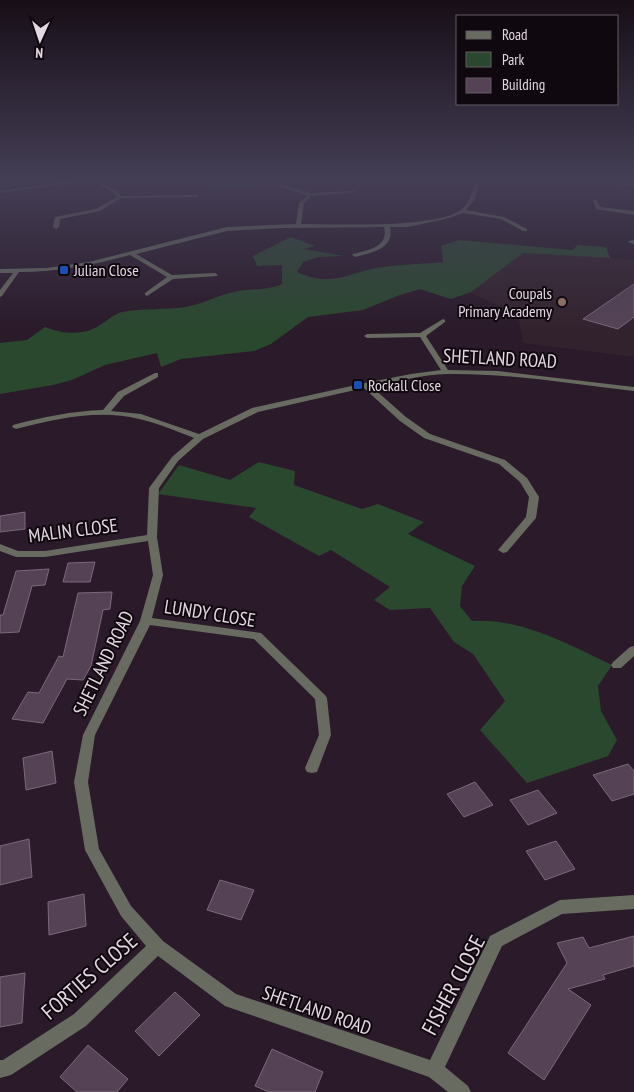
<svg xmlns="http://www.w3.org/2000/svg" width="634" height="1092" font-family="'PT Sans Narrow',sans-serif">
<style>
.education{fill:#32222d}
.green{fill:#2a482e}
.building{fill:#554355;stroke:#7c697b}
.lines{fill:none;stroke-linecap:round;stroke-linejoin:round}
.minor{fill:#676b60;fill-rule:evenodd}
.transit-dot{fill:#1a4fb4;stroke:#0f080e;stroke-width:2}
.education-dot{fill:#8d6e63;stroke:#0f080e;stroke-width:2}
.labels{text-anchor:middle;stroke-width:4;stroke-linejoin:round;paint-order:stroke}
.far-poi-label{font-size:16px;fill:#e3d8e2;stroke:#0f080e;text-anchor:start}
.street-label{font-size:19px;fill:#e3d8e2;stroke:#0f080e}
.near-street-label{font-size:22px;fill:#e3d8e2;stroke:#0f080e}
</style>
<rect width="100%" height="100%" fill="#2a1a2a"/>
<polygon class="education" points="500,248 634,260 634,357 523,343 518,315 461,288"/>
<g class="green">
<polygon points="233,178 282,178 288,183 271,186 210,189 217,186 222,180"/>
<path d="M291 237 315 246 304 249 344 256 318 257 303 262 297 272C333 289 350 271 384 267 403 264 423 264 443 262L441 246 459 240 572 250 578 245 606 247 610 258 523 253 471 292 451 299 420 289 397 296 363 310 308 317 271 344 254 351 181 359 161 367 157 353 105 365 72 380 53 385 0 394V343L27 340 45 327C59 332 68 334 82 332 100 330 108 316 122 312 143 308 165 310 186 307 203 304 218 295 234 292 250 288 267 291 282 284V265L257 266 253 256Z"/>
<path d="M259 462 295 471 294 485 362 509 378 504 424 522 408 534 475 566 462 586 460 606 472 621C522 618 568 644 612 665L598 686 601 711 617 740 608 756 527 783 480 730 505 701 473 654 454 642 430 608 390 610 374 600 390 587 331 550 319 556 249 517 256 508 158 494 179 465 230 480Z"/>
</g>
<g class="building">
<polygon points="634,284 634,317 618,329 583,319"/>
<polygon points="25,512 25,529 0,532 0,516"/>
<polygon points="95,562 90,582 63,582 68,563"/>
<polygon points="49,569 45,585 32,586 19,632 0,633 0,615 3,615 16,571"/>
<polygon points="112,592 110,609 103,610 91,666 83,680 67,679 43,723 12,719 28,692 39,693 59,656 63,657 78,593"/>
<polygon points="52,751 56,783 26,790 23,758"/>
<polygon points="628,764 634,771 634,794 612,801 593,775"/>
<polygon points="475,782 493,805 464,817 447,794"/>
<polygon points="538,790 557,813 528,825 510,800"/>
<polygon points="29,839 32,877 0,885 0,846"/>
<polygon points="556,841 575,869 545,880 526,851"/>
<polygon points="220,880 254,890 241,920 207,910"/>
<polygon points="84,894 86,926 49,935 48,902"/>
<polygon points="634,936 634,966 603,975 605,979 568,989 591,1005 544,1080 508,1053 567,963 557,943 583,937 589,948"/>
<polygon points="25,973 22,1023 0,1027 0,977"/>
<polygon points="175,992 200,1015 159,1056 135,1031"/>
<polygon points="88,1045 128,1079 117,1092 77,1092 60,1077"/>
<polygon points="272,1049 323,1072 315,1092 269,1092 255,1086"/>
</g>
<g class="lines">
<g class="minor">
<polygon points="90,178 102,178 98,180 116,190 121,196 197,195 199,196 197,197 121,198 100,211 60,219 59,227 56,229 53,227 55,217 96,209 117,197 112,192 93,180 0,193 0,191"/>
<path d="M479 178H485L479 182 475 199 466 210 504 217 527 229V231H523L501 219 463 213 449 218 408 227H390C395 249 371 253 355 257L352 255 353 254C368 250 389 247 384 227L280 228 227 231 136 254 172 275 215 273 218 275 217 276 173 279 147 296 145 295V293L167 277 130 255C93 265 57 272 19 272L2 296 0 297V290L13 273H0V269L47 268 89 262 227 227 296 224 299 203 307 196 279 186 281 184 310 193 354 191 356 192 311 196 304 203 301 224C334 224 440 229 462 209 471 201 472 192 475 181Z"/>
<polygon points="619,183 634,184 634,186 617,185"/>
<polygon points="593,200 597,200 600,207 634,211 634,215 596,209"/>
<polygon points="634,240 634,244 628,242 629,241"/>
<path d="M443 319 445 320V322L426 336 448 370 498 371 634 387V391C572 384 509 373 447 374 422 375 396 381 372 387L406 417 430 434 505 460 527 478 539 497 536 518 507 552 503 553 498 550 526 517 529 497 520 482 499 464 424 438 400 421 364 388 258 412 203 439 178 461 159 488 157 537 163 575 152 618 261 633 325 695 327 698 331 735 317 772 312 773 307 772 305 768 319 735 315 699 254 639 150 625 95 735 88 782 99 849 131 906 163 941 236 994 430 1060 490 936 560 900 634 895V909L562 914 502 946 445 1067 468 1086 471 1092H448L429 1077 225 1006 158 956 86 1026 11 1075 0 1078V1060H3L74 1014 146 946 121 916 85 850 74 782 83 735 140 621 153 575 148 541 45 557H16L0 551V544L18 551H45L147 535 149 488 172 457 194 438C176 431 158 423 139 419 98 409 56 419 16 429L12 427 13 425C43 417 72 411 103 410L118 392 155 373H158V377L124 396 111 411 141 414 199 434 252 408 365 383 411 374 441 370 420 337 367 338 364 336 367 334 420 333Z"/>
<polygon points="634,646 634,656 621,668 613,668 611,665 613,662 630,647"/>
</g>
</g>
<linearGradient id="sky" x2="0" y2="1"><stop stop-color="#170e17"/><stop offset="0.54" stop-color="#443e55"/><stop offset="1" stop-color="#443e55" stop-opacity="0"/></linearGradient>
<rect width="634" height="331" fill="url(#sky)"/>
<g class="transit-dot">
<rect x="59" y="265" width="10" height="10" rx="2.5"/>
<rect x="353" y="380" width="10" height="10" rx="2.5"/>
</g>
<circle class="education-dot" cx="562" cy="302" r="5"/>
<g class="labels">
<g class="far-poi-label">
<text x="74" y="276">Julian Close</text>
<text x="552" y="299" text-anchor="end">Coupals<tspan x="552" dy="18">Primary Academy</tspan></text>
<text x="368" y="391">Rockall Close</text>
</g>
<g class="street-label">
<text transform="translate(500 358) rotate(3)" y="7">SHETLAND ROAD</text>
<text transform="translate(73 530) rotate(-7)" y="7">MALIN CLOSE</text>
<text transform="translate(210 613) rotate(9)" y="7">LUNDY CLOSE</text>
<text transform="translate(103 663) rotate(-64)" y="7">SHETLAND ROAD</text>
<text transform="translate(317 1010) rotate(19)" y="7">SHETLAND ROAD</text>
</g>
<g class="near-street-label">
<text transform="translate(89 976) rotate(-41)" y="8">FORTIES CLOSE</text>
<text transform="translate(453 985) rotate(-62)" y="8">FISHER CLOSE</text>
</g>
</g>
<rect x="456" y="15" width="162" height="90" fill="#0f080e" stroke="#645b63"/>
<rect x="466" y="31" width="25" height="8" fill="#676b60" stroke="#645b63"/>
<text x="502" y="40" font-size="15" fill="#e3d8e2">Road</text>
<rect x="466" y="52" width="25" height="15" fill="#2a482e" stroke="#645b63"/>
<text x="502" y="65" font-size="15" fill="#e3d8e2">Park</text>
<rect x="466" y="78" width="25" height="15" fill="#554355" stroke="#645b63"/>
<text x="502" y="90" font-size="15" fill="#e3d8e2">Building</text>
<g transform="translate(40 40) rotate(183)" stroke="#0f080e" stroke-width="4" paint-order="stroke">
<path d="M0-4L9 19L0 12L-9 19Z" fill="#e3d8e2"/>
<text y="-8" font-size="14" font-weight="bold" text-anchor="middle" fill="#e3d8e2">N</text>
</g>
</svg>
